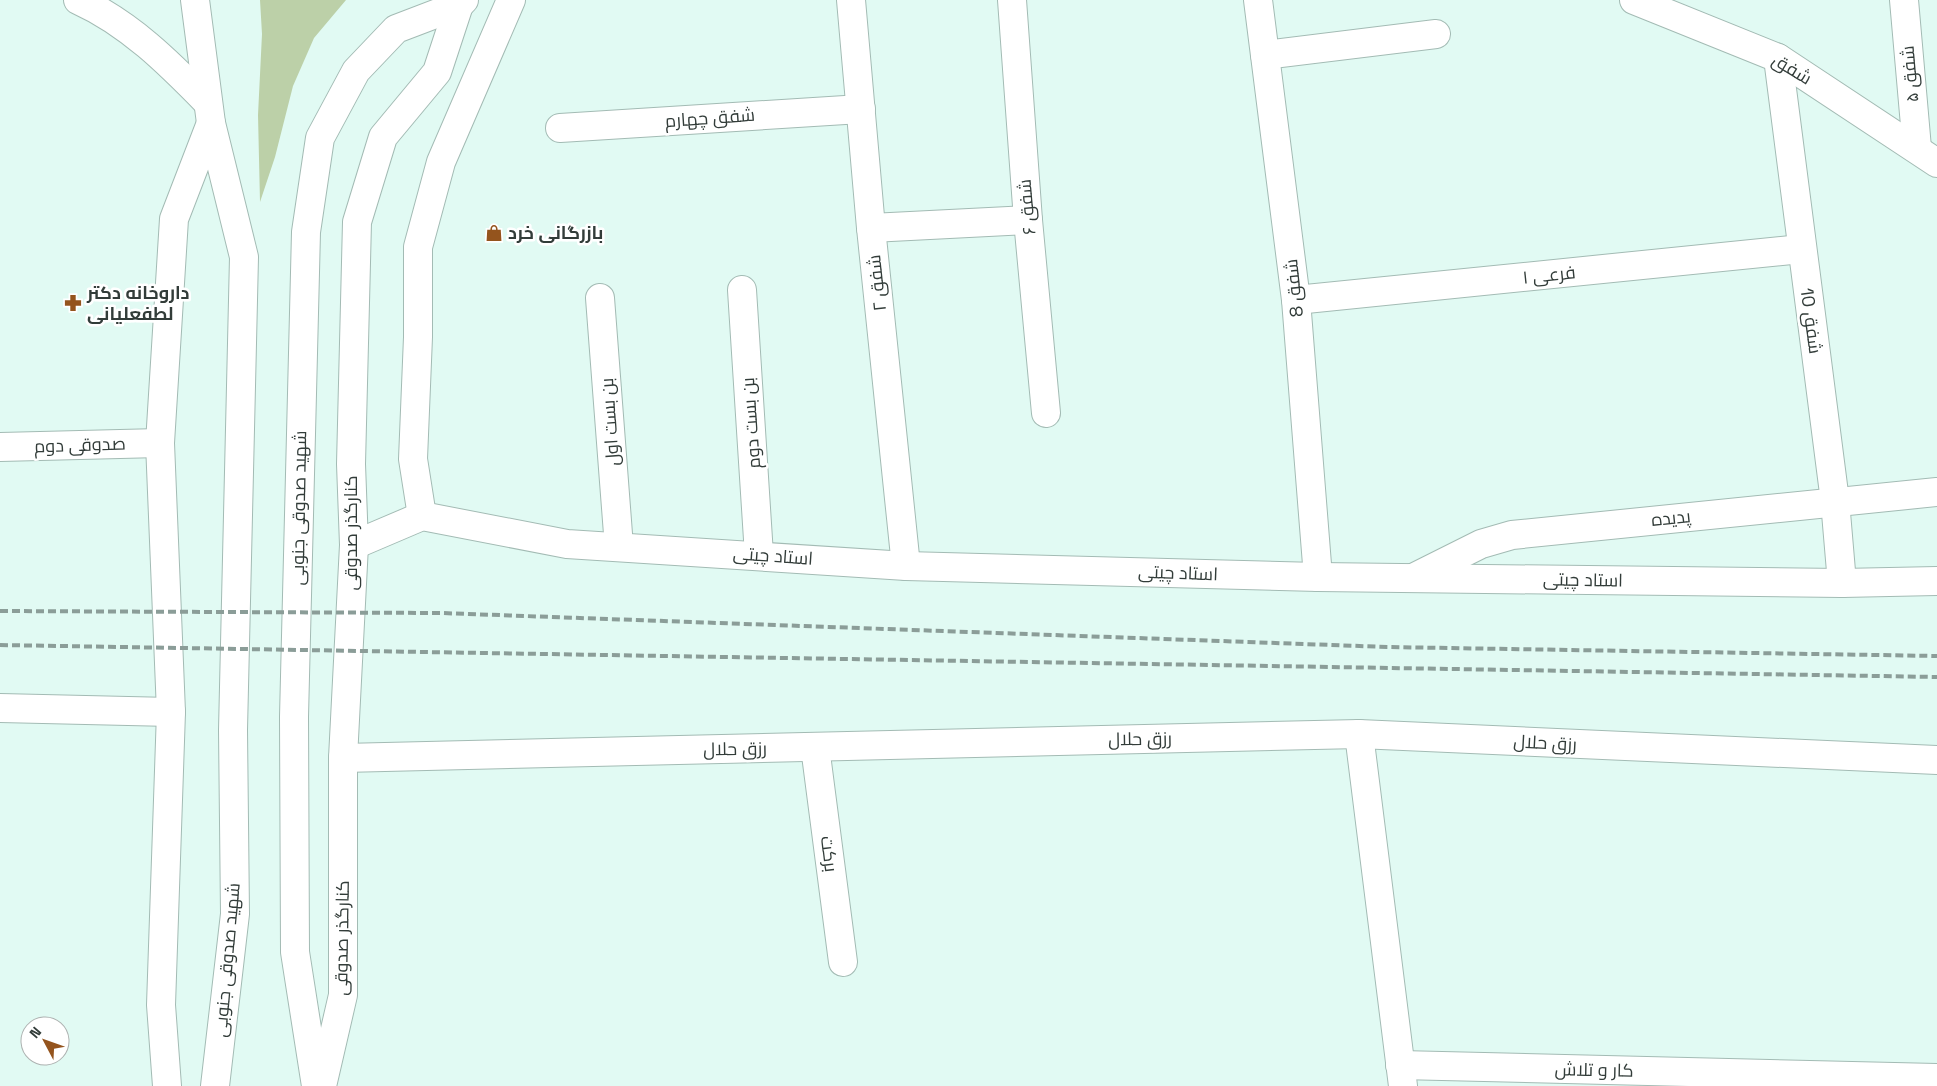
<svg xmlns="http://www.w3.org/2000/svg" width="1937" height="1086" font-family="'Space Grotesk',Cairo,sans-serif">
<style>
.green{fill:#bcd0a8}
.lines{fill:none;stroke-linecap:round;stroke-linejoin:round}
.minor-casing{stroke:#a3bbb4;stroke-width:30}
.tertiary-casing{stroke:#a3bbb4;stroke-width:30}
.secondary-casing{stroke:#a3bbb4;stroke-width:30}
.minor{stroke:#fff;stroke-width:28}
.tertiary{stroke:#fff;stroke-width:28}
.secondary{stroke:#fff;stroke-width:28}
.rail{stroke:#8b9d98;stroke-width:4;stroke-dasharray:8 4;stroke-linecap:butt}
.labels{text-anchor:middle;stroke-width:5;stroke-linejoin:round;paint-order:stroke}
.street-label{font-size:18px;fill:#323c39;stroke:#fff}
.poi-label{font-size:18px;font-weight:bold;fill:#323c39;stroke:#fff;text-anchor:start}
</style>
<rect width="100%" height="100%" fill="#e1faf3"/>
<polygon class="green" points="260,0 346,0 314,38 293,86 275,157 260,202 258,115 262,34"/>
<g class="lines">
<g class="minor-casing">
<g id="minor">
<polyline points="851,0 871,228 906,566"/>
<polyline points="1012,0 1028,220 1046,413"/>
<polyline points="1258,0 1296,300 1318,577"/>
<polyline points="1904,0 1917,148"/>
<polyline points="1265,55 1436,34"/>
<polyline points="1778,58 1835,501 1842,583"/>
<polyline points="560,128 861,109"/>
<polyline points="871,228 1028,220"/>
<polyline points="742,290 759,555"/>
<polyline points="600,298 619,547"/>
<polyline points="1296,300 1801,249"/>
<polyline points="0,447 160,443"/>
<polyline points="1413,578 1481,544 1512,535 1937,492"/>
<polyline points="0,708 171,712"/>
<polyline points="1359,734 1403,1086"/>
<polyline points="815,747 843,962"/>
<polyline points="343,758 1359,734 1937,760"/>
<polyline points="1400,1065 1937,1078"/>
</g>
</g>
<g class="tertiary-casing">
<g id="tertiary">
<path d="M78 0C129 23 169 63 208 103"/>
<polyline points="1634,0 1778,58 1937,163"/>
<polyline points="354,545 422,516 567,544 906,566 1318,577 1842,583 1937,581"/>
</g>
</g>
<g class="secondary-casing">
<g id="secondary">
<polyline points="195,0 211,123 244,257 233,730 235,914 215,1086"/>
<polyline points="422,516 413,459 418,337 418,247 441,162 511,0"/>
<polyline points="167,1086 161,1005 171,712 160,443 174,219 211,123"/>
<polyline points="316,1086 295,952 294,717 306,232 320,138 356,71 396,29 459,5 464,0"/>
<polyline points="322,1086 343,995 343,758 354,545 351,464 357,222 383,137 437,72 459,5"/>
</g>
</g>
<use href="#minor" class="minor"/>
<use href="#tertiary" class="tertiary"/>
<use href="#secondary" class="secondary"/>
<g class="rail">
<polyline points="0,611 441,613 1387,647 1937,656"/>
<polyline points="0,645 1937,677"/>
</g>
</g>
<defs>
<g id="shop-bare" transform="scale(1.35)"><path d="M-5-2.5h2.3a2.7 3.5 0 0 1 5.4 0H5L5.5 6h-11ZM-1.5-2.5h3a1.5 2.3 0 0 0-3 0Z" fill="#94541d" stroke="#fff" stroke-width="2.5" paint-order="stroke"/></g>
<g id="pharmacy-bare" transform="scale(1.35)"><path d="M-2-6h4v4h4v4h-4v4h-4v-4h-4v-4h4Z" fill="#94541d" stroke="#fff" stroke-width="2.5" paint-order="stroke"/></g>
</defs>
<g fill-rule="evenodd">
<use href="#shop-bare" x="494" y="233"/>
<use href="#pharmacy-bare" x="73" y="303"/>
</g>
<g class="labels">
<g class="street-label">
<text transform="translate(1792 69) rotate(31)" y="6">شفق</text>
<text transform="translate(1910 74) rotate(-95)" y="6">شفق ۵</text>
<text transform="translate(710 118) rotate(-4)" y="6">شفق چهارم</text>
<text transform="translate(1027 207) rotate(-95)" y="6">شفق ۶</text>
<text transform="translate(1549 275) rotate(-6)" y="6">فرعی ۱</text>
<text transform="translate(877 283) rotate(-96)" y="6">شفق ۲</text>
<text transform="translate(1294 288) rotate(-96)" y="6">شفق 8</text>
<text transform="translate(1811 321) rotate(82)" y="6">شفق 10</text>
<text transform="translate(610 422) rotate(-94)" y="6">بن بست اول</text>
<text transform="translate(751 423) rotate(-94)" y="6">بن بست دوم</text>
<text transform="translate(80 445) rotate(-2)" y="6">صدوقی دوم</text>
<text transform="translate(299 508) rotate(-89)" y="6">شهید صدوقی جنوبی</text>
<text transform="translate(1671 518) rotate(-6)" y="6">پدیده</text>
<text transform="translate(351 533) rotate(-90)" y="6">کنارگذر صدوقی</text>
<text transform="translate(773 556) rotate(4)" y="6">استاد چیتی</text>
<text transform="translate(1178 573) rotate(2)" y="6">استاد چیتی</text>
<text transform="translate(1583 580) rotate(1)" y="6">استاد چیتی</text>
<text transform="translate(1140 739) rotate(-1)" y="6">رزق حلال</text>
<text transform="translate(1545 743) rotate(3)" y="6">رزق حلال</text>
<text transform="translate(735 749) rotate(-1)" y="6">رزق حلال</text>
<text transform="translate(829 854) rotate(83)" y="6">برکت</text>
<text transform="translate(342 938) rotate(-89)" y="6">کنارگذر صدوقی</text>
<text transform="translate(227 960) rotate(-85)" y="6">شهید صدوقی جنوبی</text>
<text transform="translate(1594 1070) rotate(1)" y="6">کار و تلاش</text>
</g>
<g class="poi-label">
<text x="508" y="239">بازرگانی خرد</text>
<text x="87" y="299">داروخانه دکتر<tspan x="87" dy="21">لطفعلیانی</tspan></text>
</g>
</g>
<g transform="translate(45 1041) rotate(311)"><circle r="24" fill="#ffffff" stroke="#adb1b0"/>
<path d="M0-4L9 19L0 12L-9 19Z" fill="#94541d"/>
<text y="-8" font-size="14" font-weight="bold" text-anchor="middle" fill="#323c39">N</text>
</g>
</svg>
